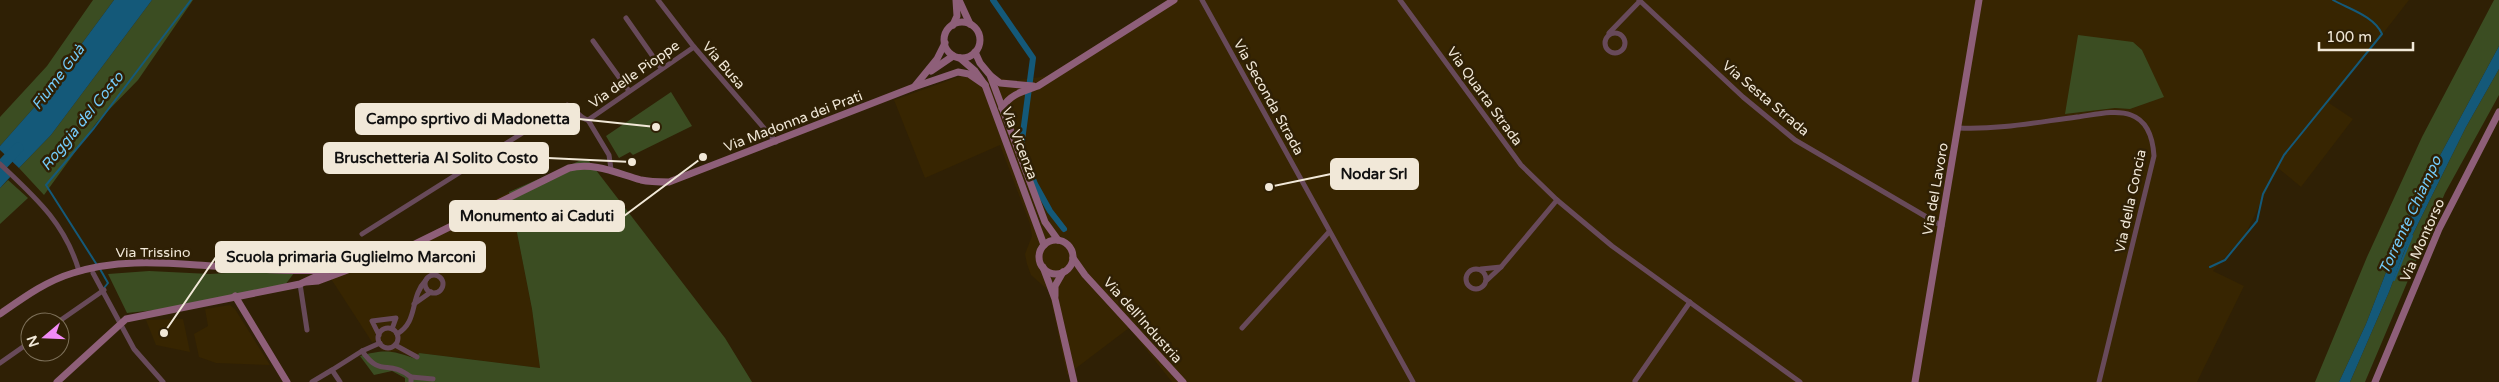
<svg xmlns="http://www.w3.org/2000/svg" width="2499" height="382" font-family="'Varela Round',sans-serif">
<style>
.built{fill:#372501;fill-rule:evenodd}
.green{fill:#3b4d22}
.water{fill:#145979}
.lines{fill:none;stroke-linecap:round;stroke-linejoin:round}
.stream{stroke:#145979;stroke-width:2}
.canal{stroke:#145979;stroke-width:6}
.river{stroke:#145979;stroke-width:11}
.street{stroke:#684a5a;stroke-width:5}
.secondary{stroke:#8e5f79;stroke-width:7}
.labels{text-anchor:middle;stroke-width:5;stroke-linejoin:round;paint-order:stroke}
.street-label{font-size:14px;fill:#f1e8d8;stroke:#2f2005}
.water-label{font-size:15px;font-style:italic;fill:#74cbfa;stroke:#2f2005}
.leader{fill:none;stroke:#f1e8d8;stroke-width:2}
.callout-dot{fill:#f1e8d8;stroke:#2f2005;stroke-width:2}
.callout{fill:#f1e8d8;stroke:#f1e8d8;stroke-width:2}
.callout-label{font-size:15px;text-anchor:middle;font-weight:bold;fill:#111}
</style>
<rect width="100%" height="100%" fill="#2f2005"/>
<g class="built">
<path d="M1168 0H2409L2329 103 2353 119 2301 187 2278 168 2245 235 2213 271 2244 286 2197 382H1172L1129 328 1067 375 1049 291 1031 275 1027 264 1025 254 1032 236 1030 224 1000 145 925 178 894 100 961 76 971 78 978 82 996 77 1013 81 1047 76ZM2133 42 2142 50 2163 97 2130 109 2115 108 2065 114Z"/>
<polygon points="509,192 532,309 540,368 419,353 416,359 397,351 390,352 381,350 376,341 372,342 324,268 354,263 401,248"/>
<polygon points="230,305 235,309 270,365 216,363 199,357 194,334 208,326 205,309"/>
<polygon points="183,319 190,352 156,345 146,320"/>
</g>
<g class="green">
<polygon points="93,0 114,0 38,103 0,146 0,117 47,66"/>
<polygon points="152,0 193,0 138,80 97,122 44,195 19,168 51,135"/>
<polygon points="2494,0 2499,0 2499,46 2409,213 2366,324 2339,382 2315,382 2367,257 2422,137"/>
<polygon points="2078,35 2133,42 2142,50 2164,97 2130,109 2115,108 2065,114"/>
<polygon points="2499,69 2499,95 2445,193 2365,382 2350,382 2389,292 2404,252 2466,127"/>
<polygon points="671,92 692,126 633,155 630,152 619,158 606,136"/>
<path d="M579 161H589L725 338 752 382H405V378L392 371 374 375 360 356C383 349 393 350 416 359L419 353 540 368 532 309 509 192Z"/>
<polygon points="8,180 28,198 0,224 0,188"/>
<polygon points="297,269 285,285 165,309 127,313 108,274 149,271 210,274"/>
</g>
<g class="water">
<polygon points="114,0 152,0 51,135 19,168 0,150 0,146 38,103"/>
<polygon points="2499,46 2499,69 2466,127 2404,252 2389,292 2350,382 2339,382 2366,324 2409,213"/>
<polygon points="0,167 12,175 0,188"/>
</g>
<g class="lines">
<g class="stream">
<polyline points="97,265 46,185 94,128 191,0"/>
<path d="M2210 267 2225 260 2257 221 2263 194 2284 155 2382 34C2374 16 2349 9 2333 0"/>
<polyline points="100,269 108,283 104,288"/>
<polyline points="2394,280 2412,236"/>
</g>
<polyline class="canal" points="993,0 1033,58 1021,148 1035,184 1050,211 1064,229"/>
<polyline class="river" points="0,167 18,148"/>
<g class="street">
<polyline points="658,0 694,47 776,142"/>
<polyline points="1202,0 1413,382"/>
<polyline points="1400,0 1521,165 1557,200 1612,246 1800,382"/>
<polyline points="1639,0 1743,97 1795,140 1942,226"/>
<polyline points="626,18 661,68"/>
<circle cx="1615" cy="43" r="10"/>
<polyline points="1609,33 1640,1"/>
<polyline points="593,41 629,91"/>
<polyline points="588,120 694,47"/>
<path d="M1958 128C1998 130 2038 122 2077 117 2093 115 2116 109 2131 115 2148 121 2153 140 2154 156L2099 382"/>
<path d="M0 164C35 197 65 223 79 271"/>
<path d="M362 234 567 105C576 107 578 118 588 120L609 155 611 169"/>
<circle cx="1476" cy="279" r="10"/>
<polyline points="1481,269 1501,267"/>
<polyline points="93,273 134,349 163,382"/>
<circle cx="434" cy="284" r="9"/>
<polyline points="1486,281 1501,267 1557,200"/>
<polyline points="300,284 307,330"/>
<polyline points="414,304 431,292"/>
<polyline points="58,322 104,290"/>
<polyline points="1242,328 1329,232"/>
<circle cx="388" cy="338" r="10"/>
<path d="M397 334C419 321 409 298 426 280"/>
<polyline points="379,335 372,321 396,318 392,329"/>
<polyline points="395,345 417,357"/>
<path d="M362 351C382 379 387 358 411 377V382"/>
<polyline points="0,363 30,342"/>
<polyline points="332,370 362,351 380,343"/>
<polyline points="411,377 433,379"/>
<polyline points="1635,381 1690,302"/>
<polyline points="312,382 332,370 340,382"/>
</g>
<g class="secondary">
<polyline points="959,0 970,24"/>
<circle cx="962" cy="40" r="18"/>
<polyline points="953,25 957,16 956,0"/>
<polyline points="975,52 980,63 990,75 1045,222 1058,240"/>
<polyline points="960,58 975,71 985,85 1044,245"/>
<polyline points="931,71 953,56"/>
<polyline points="991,76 1000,83 1033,86"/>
<polyline points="915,86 937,59 945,43"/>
<path d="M1002 108C1010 94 1024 91 1038 86L1174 0"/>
<circle cx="1056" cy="257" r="17"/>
<polyline points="1073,258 1085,275 1183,382"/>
<polyline points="1043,267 1055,299 1074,382"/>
<path d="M306 282 318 281 409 247 569 168C595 162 616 173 641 180 650 182 660 182 669 182L914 87 958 72 969 74 985 85"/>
<polyline points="235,296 287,382"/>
<polyline points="1055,296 1055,286 1063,272"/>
<path d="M0 314C23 298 46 281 73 273 114 260 155 262 197 265 246 268 294 273 342 269"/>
<polyline points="57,382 126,319 300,284 326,272"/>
<polyline points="1915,382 1979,0"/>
<polyline points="2375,382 2439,229 2499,112"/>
</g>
</g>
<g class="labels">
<g class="street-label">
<text transform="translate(724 65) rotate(49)" y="5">Via Busa</text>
<text transform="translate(634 74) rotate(-35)" y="5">Via delle Pioppe</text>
<text transform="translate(1485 96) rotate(54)" y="5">Via Quarta Strada</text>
<text transform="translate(1269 97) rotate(61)" y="5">Via Seconda Strada</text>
<text transform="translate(1766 98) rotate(40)" y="5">Via Sesta Strada</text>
<text transform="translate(793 121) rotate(-21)" y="5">Via Madonna dei Prati</text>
<text transform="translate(1020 143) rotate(69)" y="5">Via Vicenza</text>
<text transform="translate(1935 189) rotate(-80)" y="5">Via del Lavoro</text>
<text transform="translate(2130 201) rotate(-78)" y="5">Via della Concia</text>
<text transform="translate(2422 240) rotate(-66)" y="5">Via Montorso</text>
<text x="153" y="257">Via Trissino</text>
<text transform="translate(1143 320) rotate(48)" y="5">Via dell'Industria</text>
</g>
<g class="water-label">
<text transform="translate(58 77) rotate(-53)" y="5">Fiume Guà</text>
<text transform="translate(82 121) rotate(-51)" y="5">Roggia del Costo</text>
<text transform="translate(2410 215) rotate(-65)" y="5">Torrente Chiampo</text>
</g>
</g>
<path class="leader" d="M656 127L579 119M632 162L548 158M1269 187L1331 174M703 157L624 216M164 333L216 257"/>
<g class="callout-dot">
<circle cx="656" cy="127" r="5"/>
<circle cx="632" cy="162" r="5"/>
<circle cx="1269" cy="187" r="5"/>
<circle cx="703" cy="157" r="5"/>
<circle cx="164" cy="333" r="5"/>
</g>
<g class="callout">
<rect x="356" y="104" width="223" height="30" rx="5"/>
<rect x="324" y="143" width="224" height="30" rx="5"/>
<rect x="1331" y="159" width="87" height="30" rx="5"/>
<rect x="450" y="201" width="174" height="30" rx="5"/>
<rect x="216" y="242" width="269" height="30" rx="5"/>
</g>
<g class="callout-label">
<text x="468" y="124">Campo sprtivo di Madonetta</text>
<text x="436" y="163">Bruschetteria Al Solito Costo</text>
<text x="1374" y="179">Nodar Srl</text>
<text x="537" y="221">Monumento ai Caduti</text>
<text x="351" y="262">Scuola primaria Guglielmo Marconi</text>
</g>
<g transform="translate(45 337) rotate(251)"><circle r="24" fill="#2f2005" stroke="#7d7059"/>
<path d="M0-4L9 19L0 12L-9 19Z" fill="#f18bf5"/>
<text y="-8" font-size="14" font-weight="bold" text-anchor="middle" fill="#f1e8d8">N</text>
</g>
<path d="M2319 42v8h94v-8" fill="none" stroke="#f1e8d8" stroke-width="2.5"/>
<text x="2326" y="42" font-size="15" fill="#f1e8d8" stroke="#2f2005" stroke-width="4" paint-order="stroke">100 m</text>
</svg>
